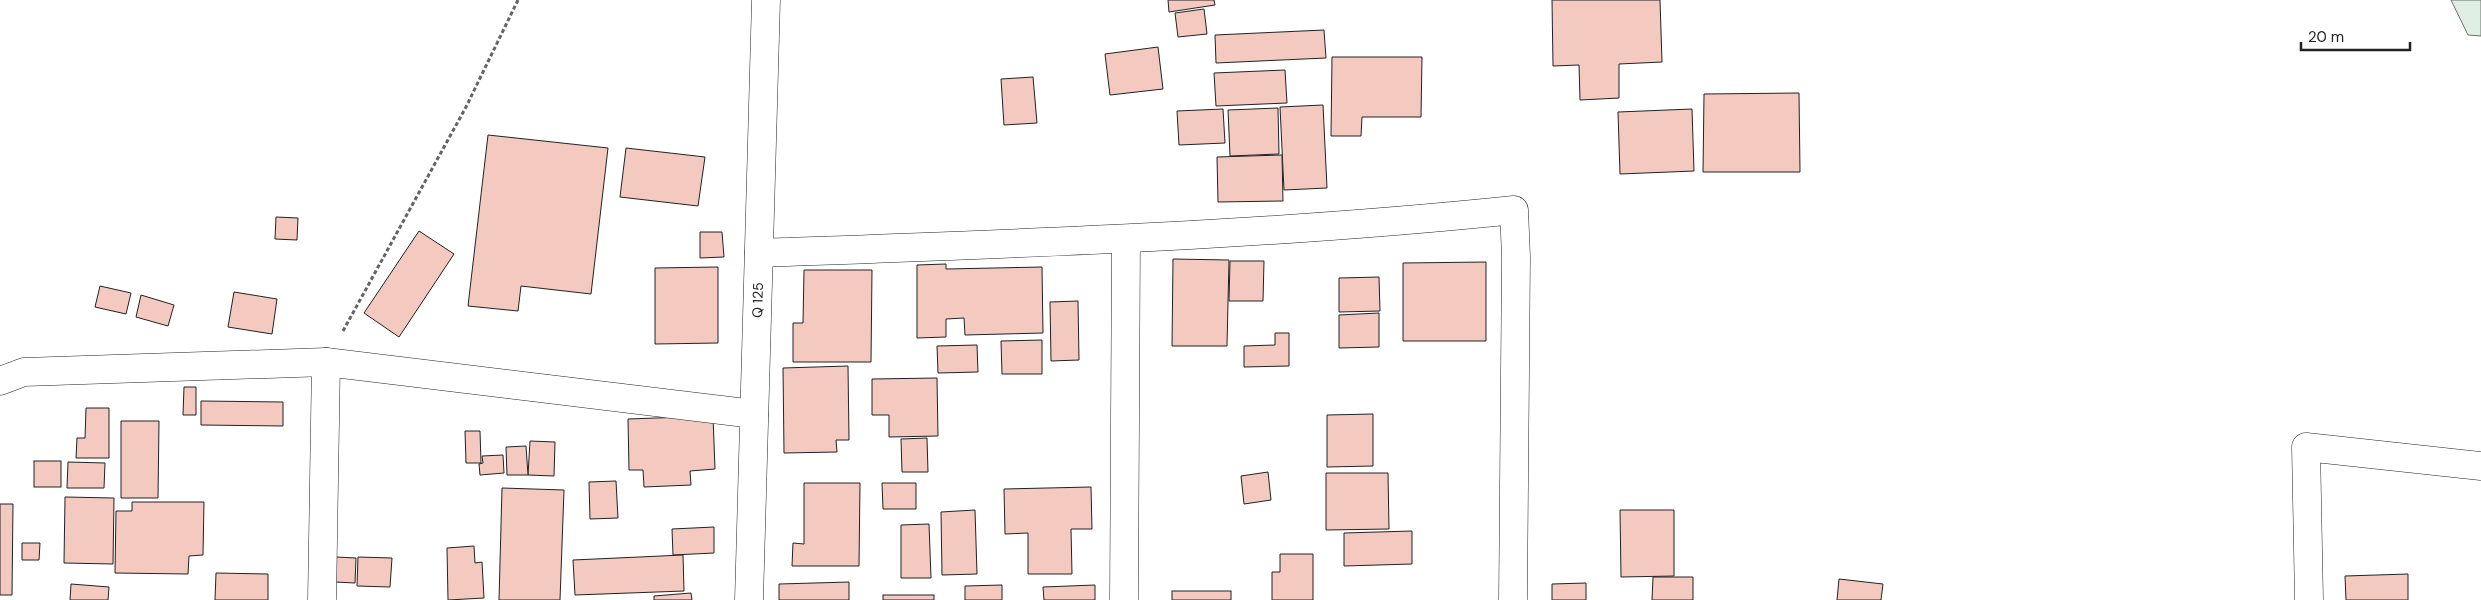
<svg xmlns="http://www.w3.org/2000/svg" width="2481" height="600" font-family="'DM Sans',sans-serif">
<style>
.green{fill:#e0efe3;stroke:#6f6f6f}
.building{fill:#f3c9c0;stroke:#222}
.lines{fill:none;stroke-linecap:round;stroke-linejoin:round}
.street-casing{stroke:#222;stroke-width:29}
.secondary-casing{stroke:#222;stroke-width:29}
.path{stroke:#646464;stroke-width:3;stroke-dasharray:4 2.5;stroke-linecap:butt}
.street{stroke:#fff;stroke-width:28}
.secondary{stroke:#fff;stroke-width:28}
.labels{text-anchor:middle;stroke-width:4;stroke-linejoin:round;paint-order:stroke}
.street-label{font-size:14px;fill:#222;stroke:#fff}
</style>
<rect width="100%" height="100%" fill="#fff"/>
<polygon class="green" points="2451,0 2481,0 2481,36 2468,35"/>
<g class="building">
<polygon points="1168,0 1214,0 1215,5 1169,12"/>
<polygon points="1552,0 1660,0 1662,62 1619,64 1619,98 1580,100 1579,65 1553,66"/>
<polygon points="1204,9 1207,34 1178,37 1175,13"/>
<polygon points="1324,30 1326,58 1216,63 1215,35"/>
<polygon points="1158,47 1163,89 1110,95 1105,54"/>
<polygon points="1332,57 1422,57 1421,117 1362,117 1361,136 1331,136"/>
<polygon points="1285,70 1287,103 1216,106 1214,73"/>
<polygon points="1033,77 1037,123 1004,125 1001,79"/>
<polygon points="1799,93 1800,172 1703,172 1704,94"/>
<polygon points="1323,105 1327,188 1284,190 1280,107"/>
<polygon points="1278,108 1279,154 1230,156 1228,110"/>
<polygon points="1223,109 1225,143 1179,145 1177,111"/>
<polygon points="1692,109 1694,171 1620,174 1618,112"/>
<polygon points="488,135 608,148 591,294 521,286 518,311 468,306"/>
<polygon points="626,148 705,157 698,206 620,197"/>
<polygon points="1282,155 1283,201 1218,202 1217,157"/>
<polygon points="276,217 298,218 297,240 275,239"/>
<polygon points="419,231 454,254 399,337 364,313"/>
<polygon points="700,232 722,232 724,257 700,258"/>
<polygon points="1173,259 1229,260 1227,346 1172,346"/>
<polygon points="1230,261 1264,261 1263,301 1229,301"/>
<polygon points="1486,262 1486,341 1403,341 1403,263"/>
<polygon points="946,264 946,269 1042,267 1043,333 965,335 964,318 946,319 946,337 917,338 917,265"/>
<polygon points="718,267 718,343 655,344 655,268"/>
<polygon points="804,270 872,270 871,362 793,362 793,323 803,323"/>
<polygon points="1379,277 1380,311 1339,312 1339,278"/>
<polygon points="100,286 131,293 126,314 95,307"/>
<polygon points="234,292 277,299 272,334 228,327"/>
<polygon points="141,295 174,305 168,326 136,317"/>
<polygon points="1078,301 1079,360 1051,361 1050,302"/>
<polygon points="1379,313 1379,347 1339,348 1339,315"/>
<polygon points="1275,333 1289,333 1289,366 1244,367 1244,346 1275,345"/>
<polygon points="1042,340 1042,374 1002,374 1001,341"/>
<polygon points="977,345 978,372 938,373 937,346"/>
<polygon points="848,366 849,440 836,440 837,452 784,453 783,368"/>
<polygon points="937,378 938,436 889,437 889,415 872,415 872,379"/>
<polygon points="184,387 196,387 196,415 183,415"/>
<polygon points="201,401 283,402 283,426 201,425"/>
<polygon points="86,408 109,408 109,458 76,458 77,438 85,438"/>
<polygon points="1373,414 1373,466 1327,467 1327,415"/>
<polygon points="713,416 715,469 690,471 691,485 644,487 643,470 629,470 628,419"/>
<polygon points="121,421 159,421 158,498 121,498"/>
<polygon points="465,431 480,431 481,463 466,463"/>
<polygon points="927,438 928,472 902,472 901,439"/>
<polygon points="530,441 555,442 554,476 528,475"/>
<polygon points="526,446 528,475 507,475 506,447"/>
<polygon points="503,455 504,473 480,475 479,464 483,463 482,456"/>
<rect x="34" y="461" width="27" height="26"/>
<polygon points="68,462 105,463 104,488 67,488"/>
<polygon points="1268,472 1271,500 1244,504 1241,476"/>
<polygon points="1326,473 1388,473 1389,529 1326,530"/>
<polygon points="616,481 618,518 590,519 589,482"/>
<polygon points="804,483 860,483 859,566 792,566 793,543 804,544"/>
<polygon points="882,483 916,483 916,509 883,509"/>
<polygon points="1091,487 1092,529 1071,529 1072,574 1028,574 1028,533 1005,534 1004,489"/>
<polygon points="502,488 564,490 560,600 499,600"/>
<polygon points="65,497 114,498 113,564 64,563"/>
<polygon points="132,502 204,502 203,555 189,556 188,574 115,573 116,511 132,511"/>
<polygon points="0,504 13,504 12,595 0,595"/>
<polygon points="975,510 977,574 942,575 941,512"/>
<polygon points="1620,510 1674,510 1674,576 1621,577"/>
<polygon points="929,524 931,578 901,578 901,525"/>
<polygon points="714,527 714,553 673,555 672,529"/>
<polygon points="1412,531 1412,564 1344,566 1344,533"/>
<polygon points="22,543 40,543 39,560 22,560"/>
<polygon points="474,546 475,563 482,562 484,598 448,600 447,548"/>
<polygon points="1280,554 1313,554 1313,600 1272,600 1272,572 1280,572"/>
<polygon points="683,555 684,591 575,595 573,560"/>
<polygon points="336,557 356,558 355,583 335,582"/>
<polygon points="358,557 392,558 390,587 357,586"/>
<polygon points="216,573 268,574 268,600 215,600"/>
<polygon points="2408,574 2408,600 2346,600 2345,576"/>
<polygon points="1653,577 1693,577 1693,600 1652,600"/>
<polygon points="1839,579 1883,584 1881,600 1837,600"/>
<polygon points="849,582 849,600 779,600 779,584"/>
<polygon points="1586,583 1586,600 1552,600 1552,584"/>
<polygon points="71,584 109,587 108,600 70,600"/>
<polygon points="1002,585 1002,600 965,600 965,586"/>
<polygon points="1095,585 1095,600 1044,600 1043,587"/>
<rect x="1172" y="591" width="59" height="9"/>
<polygon points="691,593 692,600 654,600 654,596"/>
<rect x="883" y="595" width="51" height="5"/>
</g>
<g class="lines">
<g class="street-casing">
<g id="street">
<path d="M759 253C1011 244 1263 236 1514 210L1516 257 1513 600"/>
<polyline points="0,381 24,372 326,362 754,414"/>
<polyline points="322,600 326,362"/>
<polyline points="1124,600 1126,240"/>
<polyline points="2309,600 2306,447 2481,466"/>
</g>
</g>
<g class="secondary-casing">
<g id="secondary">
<path id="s1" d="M749 600 766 0"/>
</g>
</g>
<polyline class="path" points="343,331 466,107 518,0"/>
<use href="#street" class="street"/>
<use href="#secondary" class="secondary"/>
</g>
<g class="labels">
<g class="street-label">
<text dy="5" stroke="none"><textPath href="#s1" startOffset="300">Q 125</textPath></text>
</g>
</g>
<path d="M2301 42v8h109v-8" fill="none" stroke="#222222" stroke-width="2.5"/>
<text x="2308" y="42" font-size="15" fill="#222222" stroke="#ffffff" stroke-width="4" paint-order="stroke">20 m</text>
</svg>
